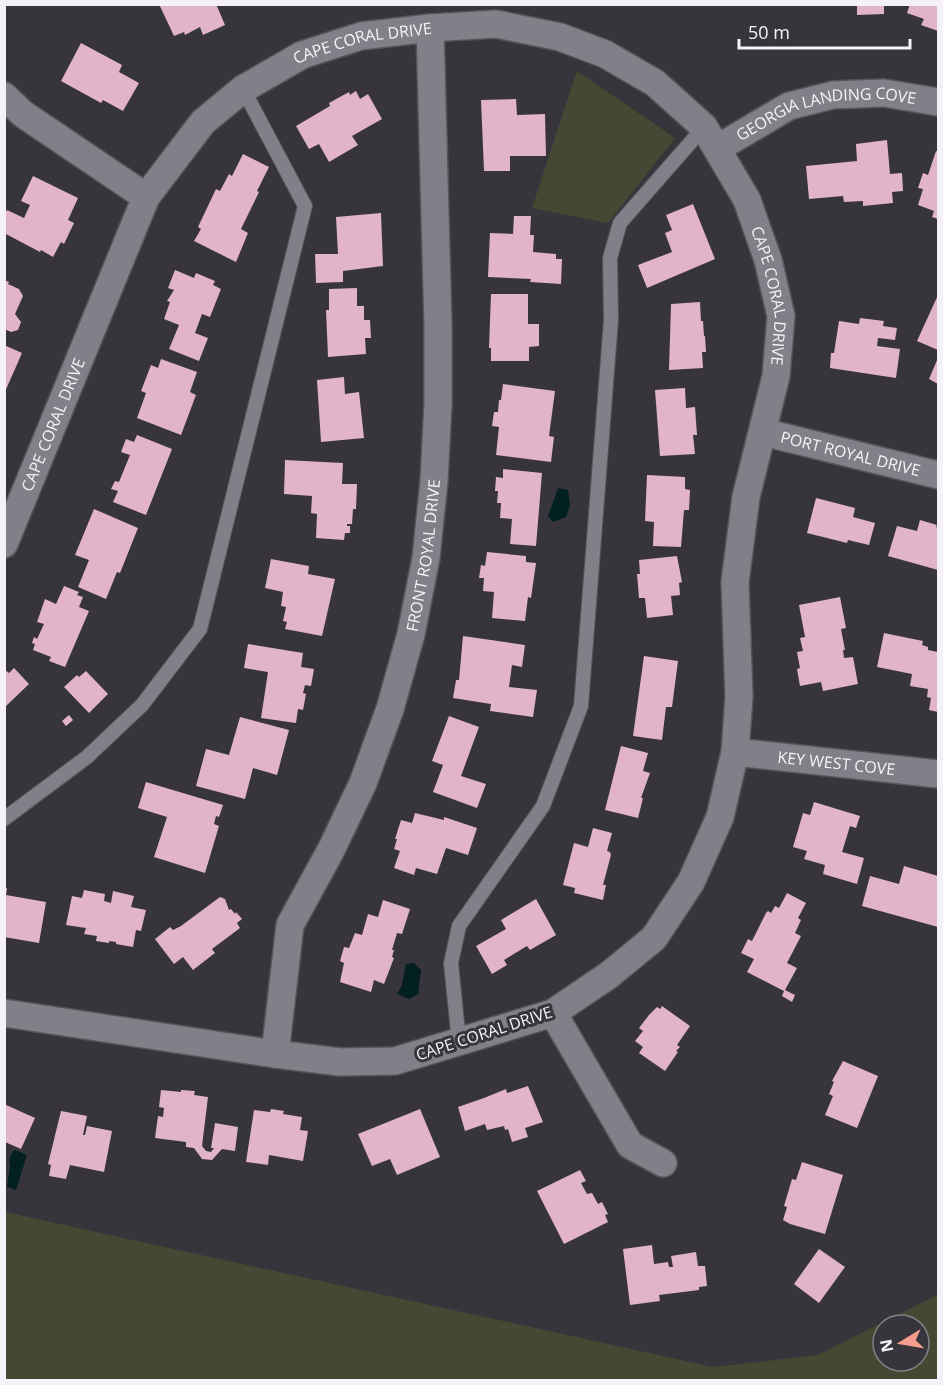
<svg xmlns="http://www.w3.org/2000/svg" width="943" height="1385" font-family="'Open Sans',sans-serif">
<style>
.green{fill:#444933;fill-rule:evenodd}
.water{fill:#022021}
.building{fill:#e1b4ca}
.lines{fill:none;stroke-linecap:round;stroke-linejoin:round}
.lane-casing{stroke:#56535a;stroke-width:16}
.street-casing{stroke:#56535a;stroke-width:30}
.lane{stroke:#837f89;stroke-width:14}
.street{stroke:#837f89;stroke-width:27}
.labels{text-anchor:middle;stroke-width:6;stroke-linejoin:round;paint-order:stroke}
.street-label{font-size:16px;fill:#f4f2f8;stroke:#37343c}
</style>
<rect width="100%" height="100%" fill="#37343c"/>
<g class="green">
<polygon points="577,71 675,138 608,223 532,208"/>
<path d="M5 1212 713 1367 818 1355 935 1296 938 1292V1379L933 1380H5ZM883 1325H919V1361H883Z"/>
</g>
<g class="water">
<polygon points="558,488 568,490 570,506 566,517 553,522 548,516"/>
<polygon points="414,963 421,970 418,994 409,999 397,994 402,985 406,964"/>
<polygon points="15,1150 27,1155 16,1190 7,1187 10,1165 9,1160 13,1151"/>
</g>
<g class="building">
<polygon points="159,4 216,4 225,25 203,35 200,27 185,35 184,32 174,36"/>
<polygon points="857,4 884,4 884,14 857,15"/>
<polygon points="910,4 938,4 938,31 921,25 924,19 907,13"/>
<polygon points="81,43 122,65 119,72 139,83 123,111 103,100 101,103 61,81"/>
<polygon points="356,91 360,99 368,94 382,119 352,136 358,145 329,162 319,144 309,149 296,126 330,106 329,103 349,92 350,95"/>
<polygon points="516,99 517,115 545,114 546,156 510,156 510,171 484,171 481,100"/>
<polygon points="887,140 890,174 902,173 903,191 892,192 893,203 863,206 863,201 844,202 843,196 809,199 806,166 857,161 856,144"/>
<polygon points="936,151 938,152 938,219 932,217 934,211 918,205 923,189 918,188 923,173 928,175"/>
<polygon points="243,154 269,167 257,191 259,192 241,229 248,233 236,262 194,241 201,229 198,227 216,189 220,191 229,174 232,176"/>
<polygon points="33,176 78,198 68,220 74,223 64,244 61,242 53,257 41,250 40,252 4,233 4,216 7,210 24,218 30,205 21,201"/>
<polygon points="693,204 715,259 647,288 638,265 672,252 665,233 672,230 666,215"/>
<polygon points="381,213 383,266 343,271 343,282 316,283 315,254 338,254 336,217"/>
<polygon points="514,216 531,216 530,235 534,235 533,252 556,254 556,259 562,259 561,284 530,282 531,279 488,277 490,233 513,234"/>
<polygon points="175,270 194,278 196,273 215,281 213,285 221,289 210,317 202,314 195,333 208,338 199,361 169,349 179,325 164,319 170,302 167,301 174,290 168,288"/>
<polygon points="4,280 9,282 8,284 19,289 23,296 15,314 21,322 18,330 11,332 4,329"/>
<polygon points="357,288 357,306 364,306 364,320 370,320 371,338 365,338 366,354 328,357 326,310 329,310 329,289"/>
<polygon points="491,294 528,294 528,324 539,324 539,346 529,347 529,361 491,361 491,348 489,348"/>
<polygon points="938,295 938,350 917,341"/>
<polygon points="700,302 701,321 703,321 704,336 705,336 706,352 702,352 703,368 669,370 671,304"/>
<polygon points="860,318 884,321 883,326 897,328 895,340 878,338 877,346 900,349 896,378 830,368 831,353 834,353 839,321 859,324"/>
<polygon points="4,345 22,353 4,394"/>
<polygon points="938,358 938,384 929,379"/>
<polygon points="161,359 197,372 190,392 196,395 181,435 137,418 146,393 141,391 151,365 158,368"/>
<polygon points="344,377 345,394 359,392 364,438 321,442 317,380"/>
<polygon points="503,384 555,391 549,436 554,437 551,462 496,455 499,427 492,426 494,412 498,412 499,400 501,400"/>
<polygon points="685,388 686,408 695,407 697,435 693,435 695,454 660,456 655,390"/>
<polygon points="137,435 172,449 146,515 113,502 118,491 111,489 115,481 119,482 130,455 121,452 126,439 134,442"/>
<polygon points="285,460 343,463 342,484 357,484 356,509 353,509 352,524 347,524 347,526 350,526 350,533 345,533 344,540 316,538 317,514 311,513 312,496 284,494"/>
<polygon points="503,469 542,473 536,546 510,544 512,519 500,518 501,503 497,503 498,491 495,491 496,477 503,478"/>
<polygon points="647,475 685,477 685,489 690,490 689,510 684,510 681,547 653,546 654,522 645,521"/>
<polygon points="816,498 855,508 853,517 875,523 869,545 848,540 847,543 807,533"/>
<polygon points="94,509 138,528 120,573 117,572 106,599 78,587 89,560 75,555"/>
<polygon points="920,520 937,525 936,527 938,528 938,570 888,556 897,526 917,531"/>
<polygon points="487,552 526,556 526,562 536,563 531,598 528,597 525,621 492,618 494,592 483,591 484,578 479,578 481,565 485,566"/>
<polygon points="677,556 682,582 679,583 680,595 671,596 673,615 647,618 645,598 639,598 637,574 640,574 639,560"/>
<polygon points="271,559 309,566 308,574 335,579 322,636 285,629 287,622 283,621 286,607 281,606 283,592 265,588"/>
<polygon points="64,586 79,592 77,595 83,597 79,607 89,611 65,667 49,661 51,657 33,650 35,644 32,643 34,637 37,639 44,624 37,622 45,599 56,604"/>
<polygon points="840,597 846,628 841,629 845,650 843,650 844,658 853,657 858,684 823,691 821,682 800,686 797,669 800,668 797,652 803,651 800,638 805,637 799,605"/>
<polygon points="884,633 923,641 922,645 928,647 928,650 938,652 938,712 929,710 931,698 927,697 928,689 910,686 912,674 877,667"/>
<polygon points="463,636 525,645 522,667 512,665 509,687 537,690 533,717 490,711 491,704 453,698 456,680 459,680"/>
<polygon points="248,644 303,653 301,667 314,669 311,686 305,685 303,693 306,694 303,710 298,709 296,723 261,718 268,672 244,668"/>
<polygon points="644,656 678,661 672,707 666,707 662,740 633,736"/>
<polygon points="14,668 29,684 4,708 4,669 9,673"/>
<polygon points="86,671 108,694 89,713 64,687 77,675 79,677"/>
<polygon points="69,715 73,720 66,726 62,721"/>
<polygon points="449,716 479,727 461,776 486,784 477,808 433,792 443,765 432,761"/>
<polygon points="240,717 289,730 277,775 253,768 245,799 196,786 206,749 229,755"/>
<polygon points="621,746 648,753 643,771 650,773 641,798 643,798 638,818 605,810"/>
<polygon points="146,782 223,805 219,817 216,816 214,824 219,826 205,873 154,857 167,817 138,808"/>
<polygon points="814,802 860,816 856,828 850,826 842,852 864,858 857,884 823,874 825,865 804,859 807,851 793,847 803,813 810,815"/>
<polygon points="415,813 444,820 444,817 477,828 468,855 446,848 437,874 416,868 414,875 394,868 400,851 394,849 397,839 395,839 401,820 412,823"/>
<polygon points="593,828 612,833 607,851 610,852 611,855 603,885 606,885 603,900 574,893 575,888 563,885 574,843 588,847"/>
<polygon points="904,866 938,876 938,927 862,906 870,876 899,884"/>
<polygon points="5,888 7,888 6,895 46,902 39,943 4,937"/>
<polygon points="84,890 105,894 104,901 111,903 113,891 134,896 131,907 146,910 141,931 136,930 133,947 116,944 116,942 109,941 109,943 96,941 97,936 84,934 86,928 66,925 72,896 82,898"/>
<polygon points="787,893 806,903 798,918 801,920 795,933 801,936 787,963 797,968 785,990 795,995 792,1002 782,996 784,991 747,972 754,959 741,953 748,939 752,941 766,913 768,911 771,913 775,906 779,908"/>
<polygon points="220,897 225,899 229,910 231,909 235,914 236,912 242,919 237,923 240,928 212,949 215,953 193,970 183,957 174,964 155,939 170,927 173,930 181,926"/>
<polygon points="536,899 556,935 530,950 527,946 504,960 507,965 492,974 476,946 506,929 501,920"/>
<polygon points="383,900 410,909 402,934 397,933 392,950 394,950 392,957 394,958 384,984 374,980 371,992 340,982 344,963 340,961 344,947 349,948 355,933 362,935 368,914 378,917"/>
<polygon points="662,1006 690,1026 677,1045 680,1047 676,1051 678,1052 665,1071 639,1053 643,1047 635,1041 643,1031 639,1028 649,1015 657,1007 660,1009"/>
<polygon points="843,1061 878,1076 857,1128 825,1115 833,1096 829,1094 834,1082 832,1081"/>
<polygon points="528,1086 543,1122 525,1128 528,1137 512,1142 508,1129 505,1130 504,1126 487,1130 485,1124 465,1131 458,1107 484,1098 506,1089 507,1093"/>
<polygon points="161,1090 181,1092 181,1090 195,1091 194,1095 208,1097 202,1146 206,1151 211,1152 214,1148 211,1148 215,1123 238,1127 235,1151 222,1149 212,1160 202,1159 194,1148 186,1147 186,1142 155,1138 158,1116 163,1117 164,1108 159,1107"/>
<polygon points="4,1104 35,1118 21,1149 5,1142"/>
<polygon points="271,1109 284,1111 283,1114 302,1117 300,1130 308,1131 303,1161 269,1155 268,1165 246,1162 254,1110 270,1112"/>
<polygon points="420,1109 440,1157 397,1175 390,1159 372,1166 358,1134"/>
<polygon points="61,1111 87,1116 83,1135 85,1135 87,1126 112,1131 104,1172 70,1165 66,1179 49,1176 51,1165 48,1164"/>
<polygon points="802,1162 843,1175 825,1234 790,1224 783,1220 787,1207 784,1206 792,1179 796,1180"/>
<polygon points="580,1170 586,1181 581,1183 587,1194 592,1193 598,1204 602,1202 608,1214 605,1215 608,1222 564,1244 537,1191"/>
<polygon points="652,1245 654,1264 668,1262 669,1267 673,1267 671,1256 696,1252 698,1266 705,1266 707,1286 699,1287 699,1290 659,1295 660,1301 630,1305 623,1249"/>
<polygon points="819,1249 845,1267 819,1303 794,1284"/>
</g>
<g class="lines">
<g class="lane-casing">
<g id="lane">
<polyline points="4,819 87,757 142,705 200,629 305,206 243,89"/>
<polyline points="459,1042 451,963 459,926 543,806 581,706 611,320 610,258 620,223 704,127"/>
</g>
</g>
<g class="street-casing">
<g id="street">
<polyline points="4,96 23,114 146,197"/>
<path id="s1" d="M718 148 789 106 833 95 884 93 938 102"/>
<path id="s2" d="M763 432 938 475"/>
<path id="s3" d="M4 544 146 197 203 122 243 89 302 55 361 36 430 28 496 24 560 37 605 54 655 83 704 127 747 200 768 260 781 316 776 376 746 497 735 582 739 697 735 752 720 817 691 882 654 938 609 975 553 1013 395 1061 340 1062 275 1054 4 1013"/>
<path id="s4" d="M735 752 938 774"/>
<polyline points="553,1013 630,1145 663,1163"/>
<path id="s5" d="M275 1054 290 925 331 850 363 783 390 709 411 634 426 558 434 481 438 404V326L430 28"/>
</g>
</g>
<use href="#lane" class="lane"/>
<use href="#street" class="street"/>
</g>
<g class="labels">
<g class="street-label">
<text dy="6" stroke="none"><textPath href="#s3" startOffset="651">CAPE CORAL DRIVE</textPath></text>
<text dy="6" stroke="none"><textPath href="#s1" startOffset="117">GEORGIA LANDING COVE</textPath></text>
<text dy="6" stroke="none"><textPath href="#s3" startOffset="1208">CAPE CORAL DRIVE</textPath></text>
<text dy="6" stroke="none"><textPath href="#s3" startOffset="129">CAPE CORAL DRIVE</textPath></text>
<text dy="6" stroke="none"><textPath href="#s2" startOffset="90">PORT ROYAL DRIVE</textPath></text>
<text dy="6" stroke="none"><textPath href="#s5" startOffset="526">FRONT ROYAL DRIVE</textPath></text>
<text dy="6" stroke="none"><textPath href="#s4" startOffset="102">KEY WEST COVE</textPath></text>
<text transform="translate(484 1033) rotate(-18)" y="6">CAPE CORAL DRIVE</text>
</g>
</g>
<rect width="943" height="1385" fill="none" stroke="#f4f2f8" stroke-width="12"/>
<g transform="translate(901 1343) rotate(259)"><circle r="28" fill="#37343c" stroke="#838087" stroke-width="1.5"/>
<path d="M0-4.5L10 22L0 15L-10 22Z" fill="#f49d8c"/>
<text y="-9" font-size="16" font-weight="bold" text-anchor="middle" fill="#f4f2f8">N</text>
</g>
<path d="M739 39v9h171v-9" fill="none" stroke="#f4f2f8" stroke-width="3"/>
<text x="748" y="39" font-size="18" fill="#f4f2f8" stroke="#37343c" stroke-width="4.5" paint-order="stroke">50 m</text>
</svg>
